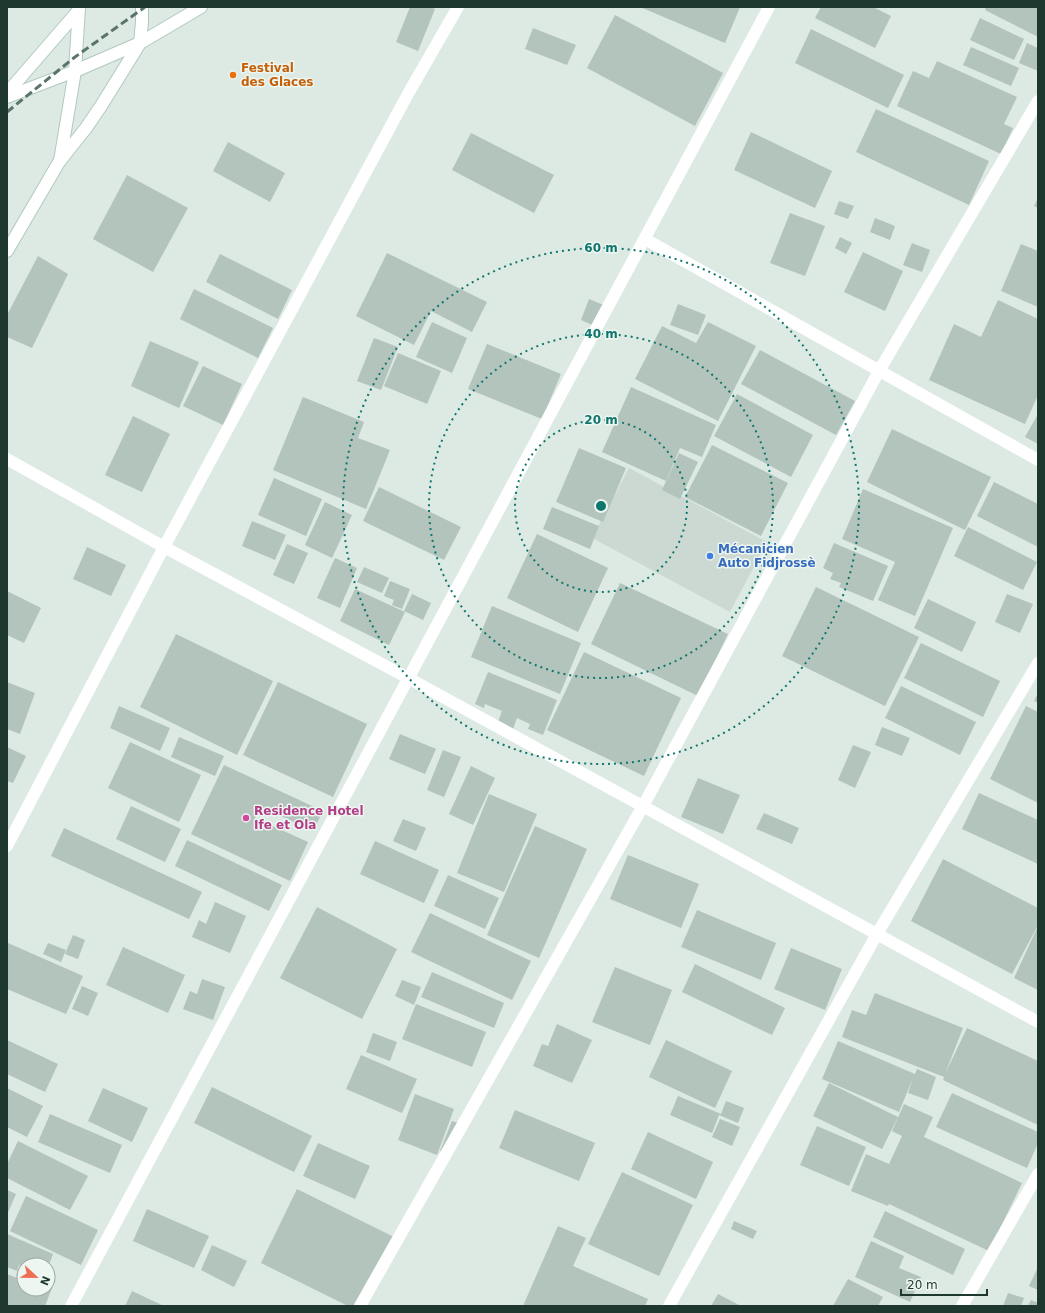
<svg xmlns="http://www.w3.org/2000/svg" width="1045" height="1313" font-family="'DejaVu Sans',sans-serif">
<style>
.built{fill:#ccd9d2}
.building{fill:#b3c4bc}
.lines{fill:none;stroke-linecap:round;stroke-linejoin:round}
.secondary-casing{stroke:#b1c9be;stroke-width:14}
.street{stroke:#fff;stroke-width:12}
.secondary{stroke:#fff;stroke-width:12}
.rail{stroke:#59746b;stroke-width:3;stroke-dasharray:8 4;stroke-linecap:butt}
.ring{fill:none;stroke:#0f766e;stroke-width:2;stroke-dasharray:2 4}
.food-dot{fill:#e8710a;stroke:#edf6f1;stroke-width:1.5}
.shop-dot{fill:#3f7fe0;stroke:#edf6f1;stroke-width:1.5}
.hotel-dot{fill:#d1479c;stroke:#edf6f1;stroke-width:1.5}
.labels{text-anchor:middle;stroke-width:3;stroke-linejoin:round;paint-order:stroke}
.food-label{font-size:12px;font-weight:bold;fill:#c56008;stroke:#edf6f1;text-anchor:start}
.shop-label{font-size:12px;font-weight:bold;fill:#366cbe;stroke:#edf6f1;text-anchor:start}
.hotel-label{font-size:12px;font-weight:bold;fill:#b23c85;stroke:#edf6f1;text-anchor:start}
.centre{fill:#0f766e;stroke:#edf6f1;stroke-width:2}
.ring-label{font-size:12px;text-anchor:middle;font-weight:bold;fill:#0f766e;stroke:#edf6f1;stroke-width:3;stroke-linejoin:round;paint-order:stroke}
</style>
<rect width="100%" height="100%" fill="#dde9e3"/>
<polygon class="built" points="629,468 767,542 730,612 592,538"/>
<g class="building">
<polygon points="410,7 431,7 435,9 418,51 396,42"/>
<polygon points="640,7 740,7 725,43"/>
<polygon points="821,7 873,7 891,16 875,48 815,18"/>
<polygon points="986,7 1038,7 1038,37 985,10"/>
<polygon points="615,15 723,73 695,126 587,68"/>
<polygon points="980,18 1024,39 1014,60 970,40"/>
<polygon points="533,28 576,45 567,65 525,49"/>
<polygon points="811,29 904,75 888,108 795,63"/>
<polygon points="1027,43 1038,48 1038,71 1019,63"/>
<polygon points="971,47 1019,68 1011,86 963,65"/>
<polygon points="937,61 1017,97 1004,124 1013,128 1001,154 897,106 913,71 929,78"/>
<polygon points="876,109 989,161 969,205 856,152"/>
<polygon points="751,132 832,171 815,208 734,170"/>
<polygon points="471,133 554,175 534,213 452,170"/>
<polygon points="228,142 285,173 270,202 213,171"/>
<polygon points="127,175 188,208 153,272 93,239"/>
<polygon points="1038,198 1038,208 1034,206"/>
<polygon points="839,201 854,206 848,219 834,214"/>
<polygon points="790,213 825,226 805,276 770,263"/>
<polygon points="875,218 895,226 890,240 870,232"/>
<polygon points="840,237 852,243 846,254 835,248"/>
<polygon points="912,243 930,250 922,272 903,265"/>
<polygon points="1021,244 1038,251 1038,307 1001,291"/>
<polygon points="863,252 903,271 885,311 844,292"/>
<polygon points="387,253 487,302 472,332 431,311 414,345 356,316"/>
<polygon points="220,254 292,290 278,319 206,282"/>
<polygon points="38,256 68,274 32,348 7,337 7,315"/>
<polygon points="194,289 273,328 258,358 180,319"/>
<polygon points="589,299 606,306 597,327 581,320"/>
<polygon points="998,300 1038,319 1038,395 1025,424 929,380 954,324 981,337"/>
<polygon points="678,304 706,315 698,335 670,325"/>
<polygon points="432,322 467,338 452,373 416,357"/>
<polygon points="708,322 756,346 718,421 635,379 662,326 696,343"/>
<polygon points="374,338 398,347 381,390 357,381"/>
<polygon points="150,341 199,362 179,408 131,386"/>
<polygon points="487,344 561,374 542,419 468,389"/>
<polygon points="760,350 855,401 836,435 741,384"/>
<polygon points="398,353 441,371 427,404 384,386"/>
<polygon points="203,366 242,384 223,425 183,406"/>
<polygon points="631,387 716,425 702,457 680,448 666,481 602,452"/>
<polygon points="737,394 813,435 791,477 714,436"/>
<polygon points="303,397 364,422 358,438 390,450 366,509 273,470"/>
<polygon points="1038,414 1038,444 1025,437"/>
<polygon points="133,416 170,434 142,492 105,475"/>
<polygon points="892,429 991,477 965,530 867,482"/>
<polygon points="712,445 788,483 761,536 685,497"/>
<polygon points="579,448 626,468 603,522 556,502"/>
<polygon points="679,453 698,462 680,499 662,490"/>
<polygon points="274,478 322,499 306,536 258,515"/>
<polygon points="994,482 1038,504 1038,547 977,516"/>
<polygon points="379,487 461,527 444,560 363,521"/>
<polygon points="863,489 953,528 915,616 878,600 895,562 842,539"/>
<polygon points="325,502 352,515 332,558 305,545"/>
<polygon points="552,507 599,526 590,549 543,529"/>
<polygon points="252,521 286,535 275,560 242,546"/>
<polygon points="968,527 1037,562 1023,590 954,556"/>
<polygon points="537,534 608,568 578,632 507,598"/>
<polygon points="834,543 888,566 873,601 839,587 841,583 830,579 833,573 823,568"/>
<polygon points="287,544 308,553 294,584 273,575"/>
<polygon points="87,547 126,565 111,596 73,579"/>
<polygon points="335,558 357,568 340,608 317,598"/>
<polygon points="364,567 389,578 382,593 357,582"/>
<polygon points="390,581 410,589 402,609 392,605 394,600 384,596"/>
<polygon points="620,583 728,634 698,696 591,644"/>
<polygon points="816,587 919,637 885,706 782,656"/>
<polygon points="355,589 405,612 389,645 340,621"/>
<polygon points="7,591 41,608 24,643 7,635"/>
<polygon points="412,594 431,603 423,620 404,611"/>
<polygon points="1007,594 1033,604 1020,633 995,622"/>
<polygon points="928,599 976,622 962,652 914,628"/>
<polygon points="492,606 581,643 560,694 471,657"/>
<polygon points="176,634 273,681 237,755 140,707"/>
<polygon points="921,643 1000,681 983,717 904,678"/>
<polygon points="584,652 681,698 644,776 547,730"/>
<polygon points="488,672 557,700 543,735 528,729 530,724 517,718 513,729 498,722 502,711 485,704 484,708 475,704"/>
<polygon points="7,682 35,693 20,734 7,729"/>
<polygon points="278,682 367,724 333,797 243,755"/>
<polygon points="901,686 976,722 960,755 885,718"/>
<polygon points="1038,693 1038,703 1034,701"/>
<polygon points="119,706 170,728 160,751 110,728"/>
<polygon points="1026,706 1038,712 1038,803 990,779"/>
<polygon points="882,727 910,738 902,756 875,745"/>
<polygon points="400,734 436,749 425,774 389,759"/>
<polygon points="179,737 224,756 215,776 171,757"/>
<polygon points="130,742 201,775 179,822 108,788"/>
<polygon points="853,745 871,752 855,788 838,780"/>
<polygon points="7,747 26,756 13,783 7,781"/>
<polygon points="443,750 461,757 444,797 427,790"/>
<polygon points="224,765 323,811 313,831 260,806 255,818 308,842 290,881 191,834"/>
<polygon points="471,766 495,778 473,825 449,814"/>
<polygon points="698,778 740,795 723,834 681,817"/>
<polygon points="979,793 1038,820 1038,864 962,829"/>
<polygon points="489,794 537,814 504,892 457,873"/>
<polygon points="131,806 181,829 165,862 116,839"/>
<polygon points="764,813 799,828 792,844 756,829"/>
<polygon points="403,819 426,828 416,851 393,841"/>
<polygon points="535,826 587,849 539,958 487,935"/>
<polygon points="64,828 202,892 189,919 51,856"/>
<polygon points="187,840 282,885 269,911 175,866"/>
<polygon points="375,841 439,870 424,903 360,874"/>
<polygon points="628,855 699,884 681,928 610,899"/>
<polygon points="943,859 1038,908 1038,925 1012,974 911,921"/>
<polygon points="448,875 499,898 485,929 434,906"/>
<polygon points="215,902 246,916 230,953 192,937 199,920 206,924"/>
<polygon points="317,907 397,949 362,1019 280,978"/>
<polygon points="697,910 776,943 761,980 681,947"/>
<polygon points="430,913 531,961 512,1000 411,952"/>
<polygon points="1038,926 1038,990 1014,978"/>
<polygon points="73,935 85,940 78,959 65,954"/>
<polygon points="8,943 83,976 66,1014 7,989 7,946"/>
<polygon points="48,943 66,950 61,962 43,954"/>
<polygon points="123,947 185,975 168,1013 106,985"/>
<polygon points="791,948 842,969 825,1010 774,989"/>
<polygon points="695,964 785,1008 772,1035 682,992"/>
<polygon points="615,967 672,990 650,1045 592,1022"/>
<polygon points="432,972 504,1003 494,1028 421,997"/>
<polygon points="202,979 225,987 213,1020 183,1009 190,991 197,994"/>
<polygon points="402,980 421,987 414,1005 395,996"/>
<polygon points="82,986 98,993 88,1016 72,1009"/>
<polygon points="875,993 963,1028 945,1074 967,1028 1038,1061 1038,1125 943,1080 944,1077 842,1037 852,1010 866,1015"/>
<polygon points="416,1004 486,1032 472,1067 402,1039"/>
<polygon points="557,1024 592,1040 572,1083 533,1066 542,1044 548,1046"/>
<polygon points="373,1033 397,1042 390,1061 366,1052"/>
<polygon points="7,1040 58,1064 45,1092 7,1074"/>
<polygon points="666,1040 732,1071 715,1108 649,1077"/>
<polygon points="838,1041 915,1074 917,1069 936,1077 928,1100 908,1093 913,1078 899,1112 822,1079"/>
<polygon points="361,1055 417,1079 402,1113 346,1089"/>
<polygon points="829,1083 898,1117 882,1149 813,1116"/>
<polygon points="212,1087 312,1136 294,1172 194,1123"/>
<polygon points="7,1088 43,1106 27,1137 7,1127"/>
<polygon points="103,1088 148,1108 132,1142 88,1121"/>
<polygon points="952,1093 1038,1132 1038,1143 1027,1168 936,1127"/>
<polygon points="415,1094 454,1109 437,1155 398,1140"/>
<polygon points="678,1096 721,1114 726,1101 744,1108 738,1123 719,1115 712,1133 670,1115"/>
<polygon points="904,1104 933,1117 924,1137 1022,1183 989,1251 889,1204 888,1206 851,1191 866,1154 889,1164 902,1136 892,1131"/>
<polygon points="515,1110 595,1143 579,1181 499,1148"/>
<polygon points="50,1114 122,1145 110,1173 38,1142"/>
<polygon points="720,1119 740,1127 732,1146 712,1137"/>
<polygon points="452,1121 462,1124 450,1155 440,1151"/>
<polygon points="817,1126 866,1147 849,1186 800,1165"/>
<polygon points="648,1132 713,1162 696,1199 631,1169"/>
<polygon points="18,1141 88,1176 70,1210 7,1178 7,1164"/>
<polygon points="318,1143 370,1166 355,1199 303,1176"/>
<polygon points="622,1172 693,1205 659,1276 588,1244"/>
<polygon points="297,1189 394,1237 360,1306 348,1306 261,1263"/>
<polygon points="7,1190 16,1194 7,1215"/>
<polygon points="26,1196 98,1230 81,1265 10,1231"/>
<polygon points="147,1209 209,1236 194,1268 133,1241"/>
<polygon points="885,1211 965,1249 953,1275 873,1237"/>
<polygon points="734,1221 757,1231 753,1239 731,1229"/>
<polygon points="558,1226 586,1238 573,1266 648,1299 645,1306 523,1306"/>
<polygon points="7,1234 53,1254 49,1265 24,1265 24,1267 19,1265 17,1271 7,1267"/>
<polygon points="871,1241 904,1256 899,1268 921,1277 910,1302 855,1277"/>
<polygon points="212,1245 247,1261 234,1287 201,1270"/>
<polygon points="1038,1267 1038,1290 1029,1286"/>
<polygon points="7,1274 17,1278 19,1274 24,1277 24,1289 48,1289 48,1287 52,1288 45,1306 7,1306"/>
<polygon points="848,1279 883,1297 878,1306 833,1306"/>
<polygon points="132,1291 164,1306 125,1306"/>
<polygon points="1008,1293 1024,1298 1021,1306 1003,1306"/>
<polygon points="718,1294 741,1306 711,1306"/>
<polygon points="1031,1300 1038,1303 1038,1306 1028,1306"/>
</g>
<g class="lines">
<g class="secondary-casing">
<g id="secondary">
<polyline points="7,93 79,10"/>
<polyline points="7,97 75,71 140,43 142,22 142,7"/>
<polyline points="60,161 75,71 79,7"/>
<polyline points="7,251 59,162 86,128 101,106 140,43 201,7"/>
</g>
</g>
<g class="street">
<polyline points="645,239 1038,460"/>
<polyline points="7,459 164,547 408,678 1038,1022"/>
<polyline points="7,846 164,547 409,92 458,7"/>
<polyline points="71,1306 769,7"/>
<polyline points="360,1306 643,806 879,371 1038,101"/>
<polyline points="669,1306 877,934 1038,663"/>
<polyline points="962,1306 1038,1174"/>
</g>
<use href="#secondary" class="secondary"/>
<polyline class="rail" points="7,112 75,57 145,7"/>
</g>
<g class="ring">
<circle cx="601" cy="506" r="86"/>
<circle cx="601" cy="506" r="172"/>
<circle cx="601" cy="506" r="258"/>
</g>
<circle class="food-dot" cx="233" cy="75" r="4"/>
<circle class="shop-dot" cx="710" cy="556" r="4"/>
<circle class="hotel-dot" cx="246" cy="818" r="4"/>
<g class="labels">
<g class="food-label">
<text x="241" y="72">Festival<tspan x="241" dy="14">des Glaces</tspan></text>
</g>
<g class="shop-label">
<text x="718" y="553">Mécanicien<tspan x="718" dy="14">Auto Fidjrossè</tspan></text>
</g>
<g class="hotel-label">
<text x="254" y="815">Residence Hotel<tspan x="254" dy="14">Ife et Ola</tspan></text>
</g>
</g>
<circle cx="601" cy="506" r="6" class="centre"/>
<g class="ring-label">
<text x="601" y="252">60 m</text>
<text x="601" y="338">40 m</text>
<text x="601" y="424">20 m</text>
</g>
<rect width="1045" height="1313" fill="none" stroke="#1f382f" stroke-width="16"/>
<g transform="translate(36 1277) rotate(112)"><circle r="19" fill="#edf6f1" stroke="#9baaa3"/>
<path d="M0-3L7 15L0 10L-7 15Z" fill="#f06e54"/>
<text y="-6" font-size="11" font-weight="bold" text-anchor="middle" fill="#1f382f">N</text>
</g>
<path d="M901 1289v6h86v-6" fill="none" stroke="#1f382f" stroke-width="2"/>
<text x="907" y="1289" font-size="12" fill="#1f382f" stroke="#edf6f1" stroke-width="3" paint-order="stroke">20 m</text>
</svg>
